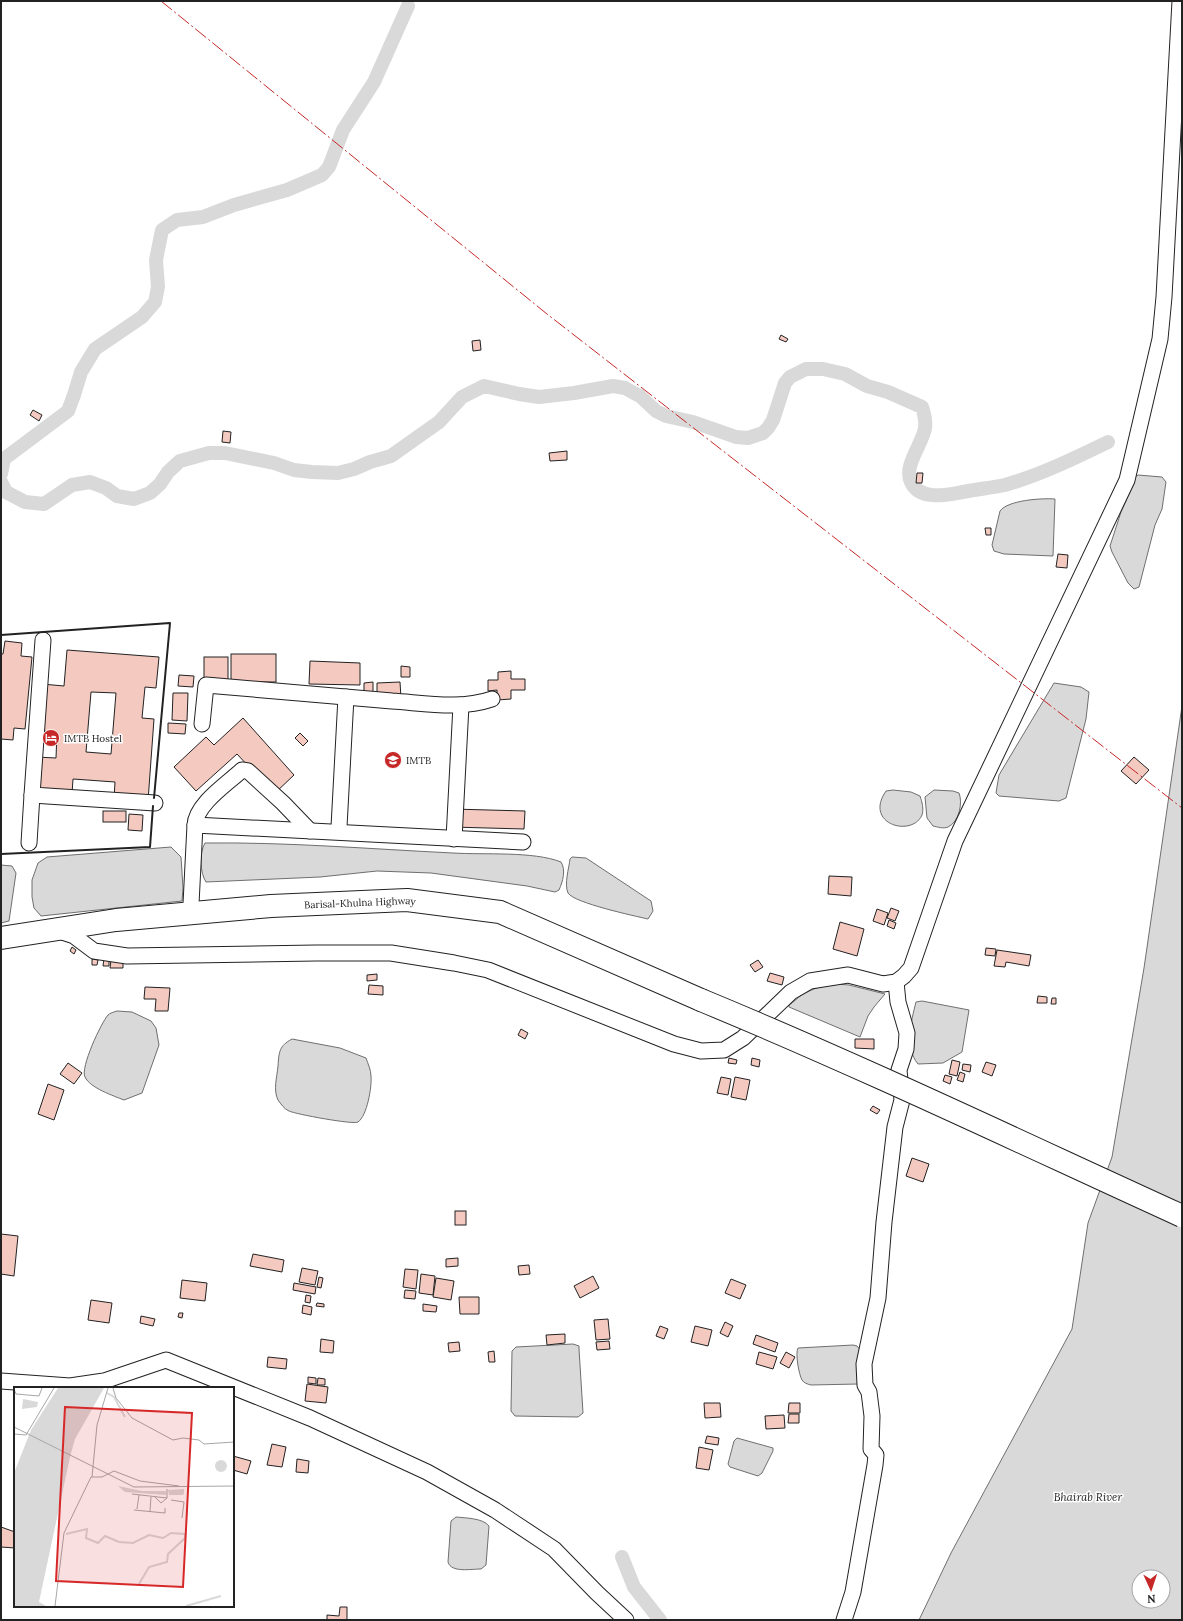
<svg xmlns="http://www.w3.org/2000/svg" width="1183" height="1621" font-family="Lora,serif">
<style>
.water{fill:#d9d9d9;stroke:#6f6f6f;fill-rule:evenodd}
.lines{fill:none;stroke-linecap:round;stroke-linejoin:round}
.canal{stroke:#d9d9d9;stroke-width:14}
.building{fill:#f3c9c0;stroke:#222;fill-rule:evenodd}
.minor-casing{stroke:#222;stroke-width:17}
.highway-casing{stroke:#222;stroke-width:24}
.minor{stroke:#fff;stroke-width:15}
.highway{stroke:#fff;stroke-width:22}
.highway-bridge-casing{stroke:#222;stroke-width:24;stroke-linecap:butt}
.highway-bridge{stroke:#fff;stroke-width:22}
.wall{stroke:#222;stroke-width:2}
.power{stroke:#c62828;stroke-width:1;stroke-dasharray:14 3 2 3;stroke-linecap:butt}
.labels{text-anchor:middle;stroke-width:3;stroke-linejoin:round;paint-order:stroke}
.poi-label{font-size:10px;fill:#222;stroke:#fff;text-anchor:start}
.street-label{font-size:10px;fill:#222;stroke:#fff}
.water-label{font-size:11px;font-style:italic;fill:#222;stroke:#fff}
.inset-river{fill:none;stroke:#d9d9d9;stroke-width:2}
.inset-road{fill:none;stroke:#a7a7a7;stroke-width:1}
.view{fill:#d62828;fill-opacity:0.15;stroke:#d62828;stroke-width:2}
.inset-edge{fill:none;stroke:#222;stroke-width:2}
</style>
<rect width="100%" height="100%" fill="#fff"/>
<g class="water">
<polygon points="1138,475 1162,477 1166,482 1162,509 1155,525 1139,587 1134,589 1128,583 1112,552 1110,546 1121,512 1134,483 1135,477"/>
<path d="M1055 499 1053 556 1004 554 994 551 992 545 1000 511C1008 500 1042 498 1055 499Z"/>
<polygon points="1054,683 1081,687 1089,692 1086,719 1066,798 1059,801 999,796 996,793 999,775"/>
<path d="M1182 706V1620H919L951 1553 1072 1329 1088 1223 1112 1157 1144 968ZM1139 1577H1163V1601H1139Z"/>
<path d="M893 790 911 792 920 796C922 802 924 809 922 815 912 838 863 824 886 791Z"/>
<path d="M934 790 953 791 959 793C963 803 959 822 948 827 943 829 938 827 933 826L927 818 925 797Z"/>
<path d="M205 843C288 842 370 849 453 853 484 855 533 851 561 862 566 870 563 881 559 890L555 892 527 886 431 873 377 871 320 877 206 882C200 873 199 853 205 843Z"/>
<polygon points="171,847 181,857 183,888 182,901 41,916 34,908 32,897 32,880 38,863 47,857"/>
<path d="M572 857 586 858 651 901 653 911 648 919C635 916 574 903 568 893 564 884 569 868 570 859Z"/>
<polygon points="1,865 12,866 16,873 9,921 1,923"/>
<path d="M835 984 849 985 885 994 874 1007 868 1016 860 1037 789 1007V1005C794 1002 797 998 802 995 812 989 823 985 835 984Z"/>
<path d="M922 1001 969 1010 962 1052 943 1063 918 1064C904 1047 911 1022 916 1002Z"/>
<path d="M117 1011 132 1012 151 1021 156 1028 159 1045 142 1093 124 1100C114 1096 90 1088 85 1077 80 1068 101 1023 108 1015 110 1013 114 1012 117 1011Z"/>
<path d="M292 1039 340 1048 366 1058C368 1064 371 1070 371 1076 372 1087 367 1116 358 1122 354 1125 295 1114 289 1111 284 1109 281 1104 278 1100 273 1090 277 1077 278 1066 279 1052 279 1046 292 1039Z"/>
<polygon points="573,1344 579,1346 579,1349 583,1413 578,1417 515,1416 511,1411 512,1351 516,1347"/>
<path d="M853 1345 857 1346 861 1351 858 1384 811 1385C807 1384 804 1383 802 1380 799 1375 795 1353 798 1348Z"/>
<polygon points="737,1438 773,1448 773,1451 762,1473 758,1476 730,1467 728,1464 734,1441"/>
<path d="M456 1517C465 1518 483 1518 489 1526L486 1565 481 1569C471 1569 451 1573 448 1562L451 1521Z"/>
</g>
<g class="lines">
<g class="canal">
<polyline points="1,474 4,459 68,411 74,395 81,372 95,349 142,317 155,302 158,287 156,260 162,230 177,220 203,217 234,205 287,190 322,175 329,167 343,130 374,82 408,6"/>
<path d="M1 482 6 492 25 502 44 504 72 485 90 482 106 488 117 496 134 499 150 493 160 484 168 472 180 461 209 453H225L274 463 294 470 312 472 338 473 354 469 370 462 391 456 439 422 462 397 484 386 519 394 539 397 574 393 613 386 625 388 634 393 640 396 656 411 666 416 693 422 736 437 748 438 763 433 768 428 773 420 785 383 790 377 806 369H823L845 374 867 386 888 392 922 407C924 413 926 421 925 428 923 443 903 466 911 482 920 501 946 495 963 492 977 489 991 488 1005 485 1040 475 1075 458 1108 442"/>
<polyline points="622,1557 634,1587 660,1620"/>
</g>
</g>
<g class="building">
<polygon points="781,335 788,339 786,342 779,339"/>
<polygon points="480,340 481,350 473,351 472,341"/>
<polygon points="33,410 42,415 39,421 30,415"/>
<polygon points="223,431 231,432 230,443 222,442"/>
<polygon points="567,451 567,460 550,461 549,453"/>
<polygon points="917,473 923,473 922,483 916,483"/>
<polygon points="985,528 991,528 991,535 986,535"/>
<polygon points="1058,554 1068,555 1067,568 1056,567"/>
<polygon points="5,641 22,643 21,656 32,657 25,729 14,728 13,740 1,739 1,654 3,654"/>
<path d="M67 650 159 657 156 688 145 687 142 718 154 719 148 801 114 799 115 782 73 779 72 794 34 791 36 757 56 758 57 732 39 731 42 684 64 686ZM91 692 116 693 111 754 86 752Z"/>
<rect x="231" y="654" width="45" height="28"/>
<rect x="204" y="657" width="24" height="23"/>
<polygon points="310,661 360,663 360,685 309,684"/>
<polygon points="401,666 410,667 410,677 401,677"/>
<polygon points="511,671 511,679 525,679 525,690 511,690 511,699 497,700 497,690 488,691 488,680 498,680 498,672"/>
<polygon points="179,675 194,676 193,687 178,686"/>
<polygon points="373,682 373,693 364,693 364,683"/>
<polygon points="400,682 401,698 377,699 377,683"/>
<polygon points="173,693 188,693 187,721 172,720"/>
<polygon points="243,718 294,775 274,794 237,754 196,791 174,767 206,737 214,745"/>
<polygon points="168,723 186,724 185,734 168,733"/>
<polygon points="300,733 308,741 303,746 295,738"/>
<polygon points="1134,757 1149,770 1136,784 1121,771"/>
<polygon points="452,809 525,811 524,829 451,827"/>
<rect x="103" y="811" width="23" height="11"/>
<polygon points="129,814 143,815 142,831 128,830"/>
<polygon points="829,876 852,877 851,896 828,894"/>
<polygon points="891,908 899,911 895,921 887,918"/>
<polygon points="877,909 888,913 884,925 873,921"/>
<polygon points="889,920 896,923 894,929 887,926"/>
<polygon points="840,922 864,929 857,956 833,949"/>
<polygon points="72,947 76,950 74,954 70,951"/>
<polygon points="986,948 996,949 995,956 985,955"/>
<polygon points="997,950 1031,955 1029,966 1006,962 1005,967 994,966"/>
<polygon points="104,958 109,958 109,966 103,966"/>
<polygon points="92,959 98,960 97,965 92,965"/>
<polygon points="111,960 123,961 123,968 110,968"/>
<polygon points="758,960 763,967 755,972 750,965"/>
<polygon points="770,973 784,977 782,985 767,981"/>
<polygon points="377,974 377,980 367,981 367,975"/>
<polygon points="369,985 383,986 383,995 368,994"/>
<polygon points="145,987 170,988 168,1011 155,1011 156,999 144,999"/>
<polygon points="1038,996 1047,997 1047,1003 1037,1003"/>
<polygon points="1052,998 1056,998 1056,1004 1051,1004"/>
<polygon points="521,1029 528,1033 525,1039 518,1035"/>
<polygon points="855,1039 874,1039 874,1049 855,1048"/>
<polygon points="729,1058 737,1060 736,1064 728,1063"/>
<polygon points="752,1058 760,1060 759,1067 751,1065"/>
<polygon points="952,1060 960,1062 957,1076 949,1074"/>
<polygon points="986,1062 996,1065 992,1076 982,1072"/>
<polygon points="68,1063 82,1073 74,1084 60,1074"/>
<polygon points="963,1064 971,1065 970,1072 962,1070"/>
<polygon points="960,1072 965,1074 963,1082 957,1080"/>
<polygon points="945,1075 952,1077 950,1084 943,1081"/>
<polygon points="721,1077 731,1079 728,1095 717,1093"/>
<polygon points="735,1077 750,1080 746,1100 731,1097"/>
<polygon points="48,1084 64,1090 54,1120 38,1114"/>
<polygon points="873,1106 880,1110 877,1114 870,1110"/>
<polygon points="912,1158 929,1164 923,1182 906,1176"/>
<rect x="455" y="1211" width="11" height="14"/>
<polygon points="1,1234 18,1236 14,1276 1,1274"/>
<polygon points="253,1254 284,1260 282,1272 250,1266"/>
<polygon points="458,1258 458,1266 446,1267 446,1259"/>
<polygon points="529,1265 530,1274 519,1275 518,1266"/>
<polygon points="302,1268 318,1271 315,1285 299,1282"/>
<polygon points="405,1269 418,1270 416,1289 403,1287"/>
<polygon points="421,1274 435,1276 433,1295 419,1293"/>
<polygon points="593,1276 599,1288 580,1298 574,1286"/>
<polygon points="319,1277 323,1278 321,1288 317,1287"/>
<polygon points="436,1278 454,1281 451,1300 433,1297"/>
<polygon points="731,1279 746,1285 740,1299 725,1293"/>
<polygon points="182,1280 207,1283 205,1301 180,1298"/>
<polygon points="294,1283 316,1287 315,1294 293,1290"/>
<polygon points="405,1290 416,1291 415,1299 404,1298"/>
<polygon points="306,1295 311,1296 310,1303 305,1302"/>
<polygon points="459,1297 479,1297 479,1314 460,1314"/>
<polygon points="91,1300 112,1303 109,1323 88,1320"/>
<polygon points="317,1303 324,1304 324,1307 316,1306"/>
<polygon points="423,1304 437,1306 436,1312 423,1311"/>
<polygon points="303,1305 312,1307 311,1315 302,1313"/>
<polygon points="179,1313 183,1313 182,1318 178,1317"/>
<polygon points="141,1316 155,1319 153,1326 140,1323"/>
<polygon points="608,1319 610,1339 596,1340 594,1320"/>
<polygon points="725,1322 733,1326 728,1337 720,1333"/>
<polygon points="660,1326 668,1329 664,1339 656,1336"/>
<polygon points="695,1326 712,1330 708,1346 691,1342"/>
<polygon points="565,1334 565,1343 547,1345 546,1335"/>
<polygon points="756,1335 778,1343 775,1352 753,1344"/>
<polygon points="321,1339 334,1341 333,1353 320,1352"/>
<polygon points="609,1341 610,1349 597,1350 596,1342"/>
<polygon points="459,1342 460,1351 449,1352 448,1343"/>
<polygon points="494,1351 495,1362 489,1362 488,1352"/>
<polygon points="759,1352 777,1357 773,1369 756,1364"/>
<polygon points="786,1352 795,1357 789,1368 780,1363"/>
<polygon points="268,1357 287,1359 286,1369 267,1367"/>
<polygon points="308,1377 316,1378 316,1384 308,1383"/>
<polygon points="318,1378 325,1379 325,1385 317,1385"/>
<polygon points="307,1384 328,1387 326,1403 305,1401"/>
<polygon points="704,1403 720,1403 721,1417 705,1418"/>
<polygon points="789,1403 800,1403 800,1413 788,1413"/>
<polygon points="789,1414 799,1414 799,1423 788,1423"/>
<polygon points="784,1415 785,1428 766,1429 765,1416"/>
<polygon points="707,1436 719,1438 718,1445 705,1443"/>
<polygon points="272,1444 286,1447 282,1467 267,1465"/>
<polygon points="699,1447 713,1450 709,1470 696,1468"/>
<polygon points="233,1456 251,1461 247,1474 233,1470"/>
<polygon points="297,1459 309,1461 308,1473 296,1472"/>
<polygon points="1,1527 15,1532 15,1548 1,1547"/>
<polygon points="340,1607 347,1607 347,1620 327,1620 327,1615 339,1616"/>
</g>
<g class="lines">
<g class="minor-casing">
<g id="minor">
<polyline points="43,640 32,795 155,803"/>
<path d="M202 724 206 685C268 690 330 696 392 701 424 703 460 710 492 699"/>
<path d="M195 825C196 804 227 784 242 770L248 771 283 803 310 831"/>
<polyline points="339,827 346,697"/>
<polyline points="454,839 461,705"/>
<polyline points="29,843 32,795"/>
<polyline points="191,904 195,825 523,842"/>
<polyline points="56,930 74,936 94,951 127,956 316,953 391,953 454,963 488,970 674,1044 701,1051 724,1050 743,1038 791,992 810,981 848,975 883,984 896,982 904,976 911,968 955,841 1127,480 1160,339 1164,297 1180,1"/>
<polyline points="1,1381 70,1386 104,1381 166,1360 310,1418 427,1472 495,1510 554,1549 597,1593 626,1620"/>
<polyline points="844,1620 853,1592 875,1465 876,1455 871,1449 872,1416 869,1392 865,1385 864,1364 878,1298 884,1222 895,1127 902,1100 899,1070 906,1049 907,1033 898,1002 896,982"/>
</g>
</g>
<g class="highway-casing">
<g id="highway">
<path id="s1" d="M1 938 116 920 271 906 407 900 500 912 701 1000"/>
</g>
</g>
<use href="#minor" class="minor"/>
<use href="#highway" class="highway"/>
<g class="highway-bridge-casing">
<path id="highway-bridge" d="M701 1000C863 1067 1022 1143 1182 1216"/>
</g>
<use href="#highway-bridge" class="highway-bridge"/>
<g class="wall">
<polyline points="1,635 170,623 154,798"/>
<polyline points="1,854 150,847 153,806"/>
</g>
<polyline class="power" points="161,1 547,314 1182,808"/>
</g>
<defs>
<g id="hotel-disc" transform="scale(0.9)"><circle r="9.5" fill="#c62828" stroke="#fff"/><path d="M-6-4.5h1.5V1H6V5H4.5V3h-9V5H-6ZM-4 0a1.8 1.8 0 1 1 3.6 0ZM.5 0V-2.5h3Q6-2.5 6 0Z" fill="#fff"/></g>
<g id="university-disc" transform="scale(0.9)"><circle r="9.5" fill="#c62828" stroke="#fff"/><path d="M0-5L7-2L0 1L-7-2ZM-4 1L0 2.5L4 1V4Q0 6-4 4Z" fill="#fff"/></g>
</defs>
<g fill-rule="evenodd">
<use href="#hotel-disc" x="51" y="738"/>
<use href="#university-disc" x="393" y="760"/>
</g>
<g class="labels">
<g class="poi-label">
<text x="64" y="742">IMTB Hostel</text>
<text x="406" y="764">IMTB</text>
</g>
<g class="street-label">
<text dy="4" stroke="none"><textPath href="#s1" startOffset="361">Barisal-Khulna Highway</textPath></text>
</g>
<g class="water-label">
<text x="1088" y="1501">Bhairab River</text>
</g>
</g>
<g transform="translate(14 1387)">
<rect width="220" height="220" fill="#fff"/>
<path d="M44 1H90L61 52 56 70 25 215 32 219H0V86L17 43ZM9 12 24 15 23 20 8 22ZM201 79a6 6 0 1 1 12 0a6 6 0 1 1-12 0ZM104 99 128 104H152V108L111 105ZM154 103 170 102V106L169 108H155Z" fill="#d9d9d9"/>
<path class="inset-river" d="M93 6 100 10 111 30M52 147 73 142 72 151 84 156 91 149 105 155 119 156 135 148 149 151 157 146 171 147V151L154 167 153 175 135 180 125 197M172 219 207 209"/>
<path class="inset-road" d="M99 1 102 11 118 31 159 53 169 51 185 53 190 57 220 55M0 2 2 7 25 9 28 1M0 40 120 100 220 99M0 47 12 48 40 1M78 90 83 38 94 1M118 107 153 111V102M141 110 147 116 153 111M157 113 170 115 168 131M123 122 125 108M120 123 151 126V121M136 124 137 110M41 219 50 146 77 90H88L100 84 126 94 165 99"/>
<path class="view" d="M51 20 178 26 169 200 42 194Z"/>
<rect width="220" height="220" class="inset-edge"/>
</g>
<rect width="1183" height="1621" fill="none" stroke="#222222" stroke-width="4"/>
<g transform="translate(1151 1589) rotate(177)"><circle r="19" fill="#ffffff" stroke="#a7a7a7"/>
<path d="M0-3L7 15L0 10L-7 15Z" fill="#c62828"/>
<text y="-6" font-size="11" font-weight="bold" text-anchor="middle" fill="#222222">N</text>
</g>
</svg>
